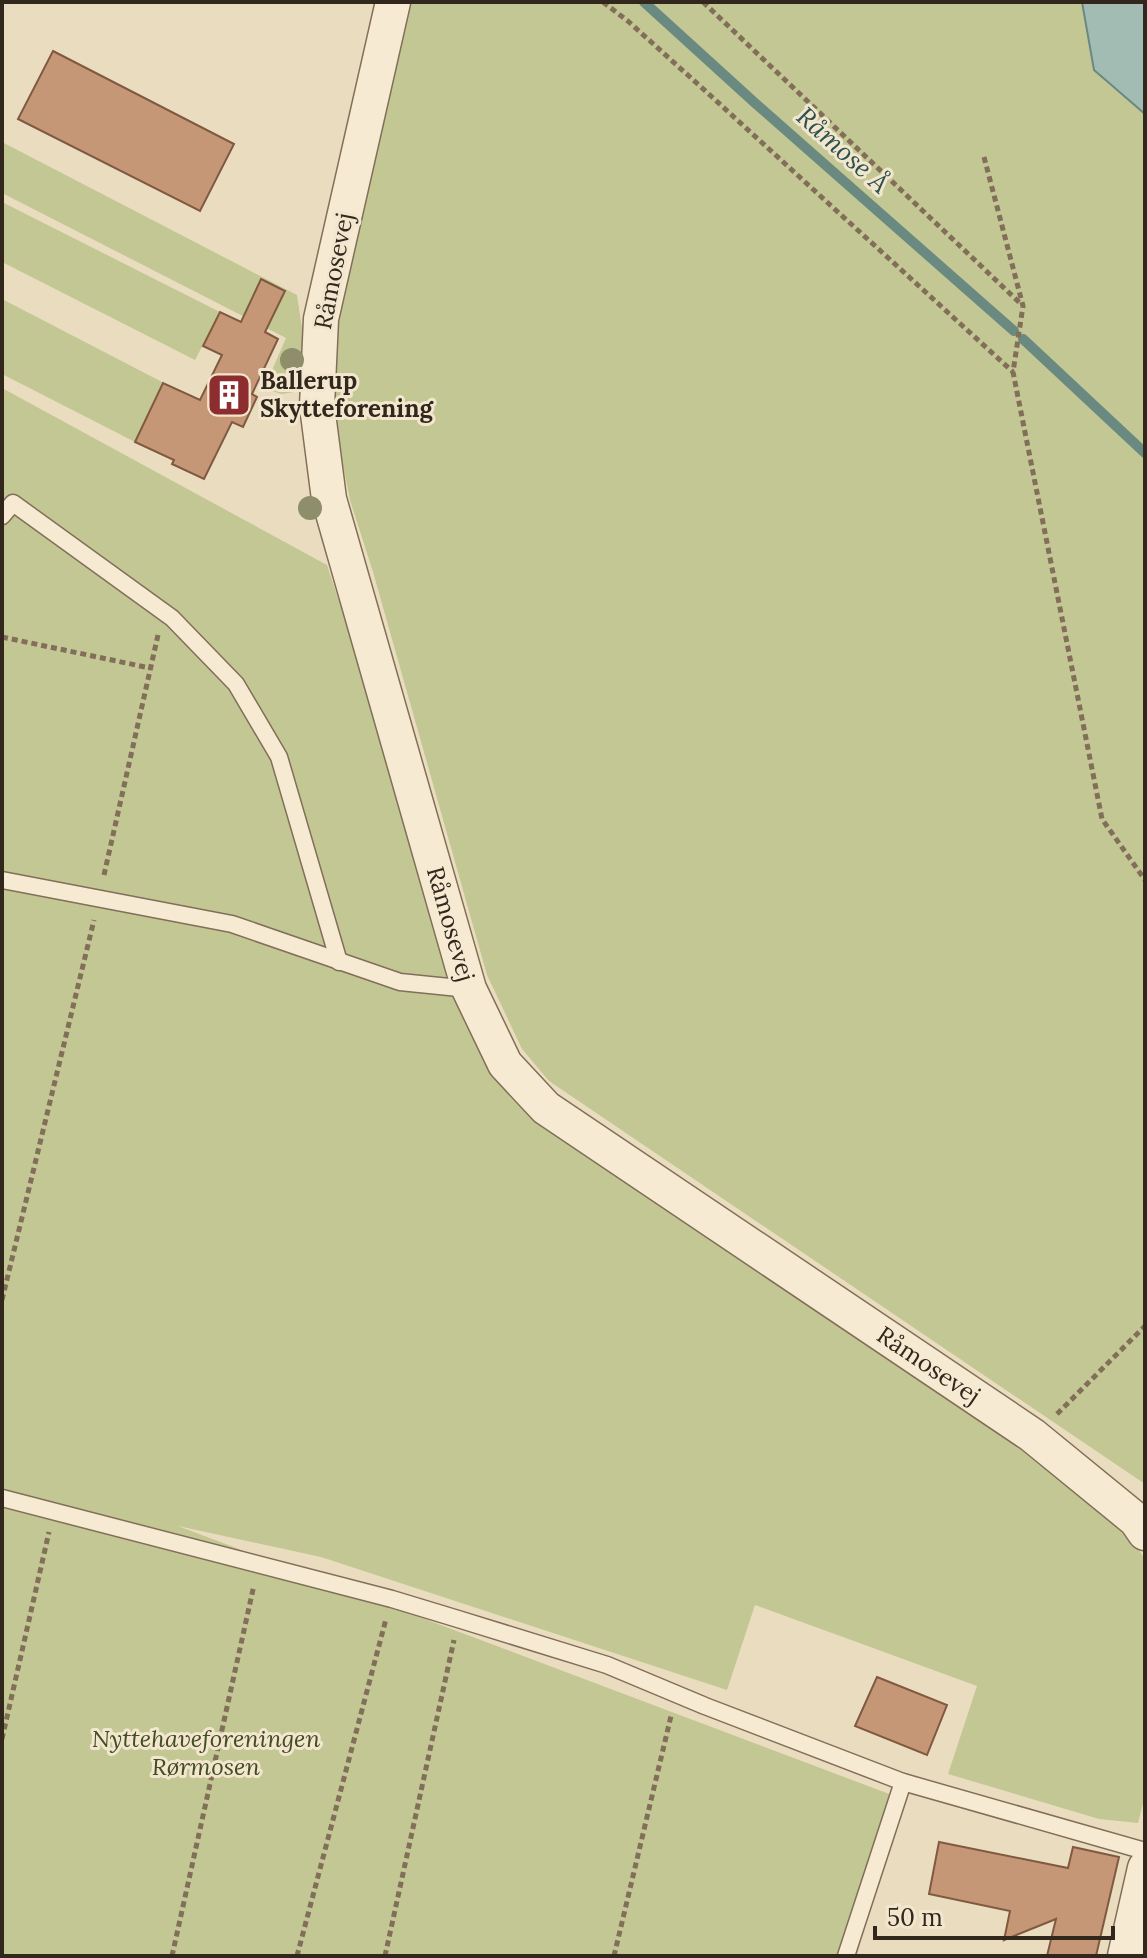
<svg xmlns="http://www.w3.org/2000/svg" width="1147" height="1958" font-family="Lora,serif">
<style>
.green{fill:#c2c794}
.water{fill:#a2bcb4;stroke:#6a8981;stroke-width:2}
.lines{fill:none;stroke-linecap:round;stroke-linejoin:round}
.stream{stroke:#6a8981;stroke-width:10}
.building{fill:#c69777;stroke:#7f5940;stroke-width:2}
.service-casing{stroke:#826e59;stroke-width:19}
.minor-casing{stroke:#826e59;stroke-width:37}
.path{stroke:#826e59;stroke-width:5;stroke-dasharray:6 4;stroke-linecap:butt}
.service{stroke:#f6ebd2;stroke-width:16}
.minor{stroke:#f6ebd2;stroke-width:34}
.tree{fill:#8e8e6a}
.labels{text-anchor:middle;stroke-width:6;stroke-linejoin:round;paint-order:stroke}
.street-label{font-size:24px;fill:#32271c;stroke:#f2e7ce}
.poi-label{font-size:24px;font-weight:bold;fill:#32271c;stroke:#f2e7ce;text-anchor:start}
.park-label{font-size:24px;font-style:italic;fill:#434d24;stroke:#f2e7ce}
.water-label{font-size:26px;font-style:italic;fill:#2c514e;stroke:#f2e7ce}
</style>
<rect width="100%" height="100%" fill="#eaddbf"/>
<g class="green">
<polygon points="411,2 1145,2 1145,1484 549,1081 522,1049 487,975 373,572 350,500 332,411 338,321"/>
<polygon points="2,142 297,295 305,348 302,382 294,392 282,394 264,389 286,338 2,193"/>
<polygon points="2,202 220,312 195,360 2,262"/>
<polygon points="2,299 166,384 135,442 2,374"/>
<polygon points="2,388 327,565 496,1076 530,1112 1019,1448 1125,1530 1145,1559 1145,1796 1138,1823 1099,1819 948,1774 977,1686 755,1605 727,1690 321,1557 178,1526 892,1795 857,1956 2,1956"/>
</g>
<polygon class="water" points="1082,2 1145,2 1145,114 1094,70"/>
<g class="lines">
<g class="stream">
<polyline points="644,2 755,103 1014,331"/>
<polyline points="1023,339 1145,453"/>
</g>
</g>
<g class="building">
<polygon points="53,51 234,144 200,211 18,119"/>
<polygon points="261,279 285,291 265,332 278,339 252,394 257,397 243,427 232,422 204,479 172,464 174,460 135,442 163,383 200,400 222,355 203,346 220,312 241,322"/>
<polygon points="877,1677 947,1705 927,1755 855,1726"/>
<polygon points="939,1842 1068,1868 1073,1847 1119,1857 1096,1956 1047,1956 1056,1919 1004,1940 1010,1911 929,1894"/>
</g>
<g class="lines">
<g class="service-casing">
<g id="service">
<polyline points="2,516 13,503 172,618 236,684 279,757 339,962"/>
<polyline points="2,880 232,924 400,982 469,989"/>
<polyline points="2,1498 392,1599 458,1619 607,1665 705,1706 903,1782 1145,1851"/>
<polyline points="846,1956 903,1782"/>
</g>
</g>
<g class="minor-casing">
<g id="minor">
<path id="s1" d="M393 2 321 319 317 406 329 499 469 989 505 1064 546 1108 1032 1435 1136 1520 1145 1533"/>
<polyline points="1125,1956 1145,1868"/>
</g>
</g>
<g class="path">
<polyline points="603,2 629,22 711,96 1013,372"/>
<polyline points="703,2 1021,304"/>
<polyline points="984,157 1023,306 1013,372 1102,819 1145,880"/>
<polyline points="2,637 150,668"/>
<polyline points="104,875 158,635"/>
<polyline points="2,1300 94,920"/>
<polyline points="1057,1414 1145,1326"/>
<polyline points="2,1739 49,1532"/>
<polyline points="172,1956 254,1585"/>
<polyline points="297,1956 386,1619"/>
<polyline points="385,1956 454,1640"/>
<polyline points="614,1956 671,1716"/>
</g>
<use href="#service" class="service"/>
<use href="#minor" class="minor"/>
</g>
<g class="tree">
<circle cx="292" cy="360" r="12"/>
<circle cx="310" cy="508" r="12"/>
</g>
<defs>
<g id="building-square" transform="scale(2.3)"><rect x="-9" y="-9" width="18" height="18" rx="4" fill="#8d2d2f" stroke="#f2e7ce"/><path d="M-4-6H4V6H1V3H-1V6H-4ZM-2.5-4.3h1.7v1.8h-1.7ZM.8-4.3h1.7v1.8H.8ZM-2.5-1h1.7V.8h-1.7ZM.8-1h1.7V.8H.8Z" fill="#fff"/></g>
</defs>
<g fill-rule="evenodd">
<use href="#building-square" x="229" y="395"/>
</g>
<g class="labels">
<g class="street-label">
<text transform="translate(334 271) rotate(-79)" y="8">Råmosevej</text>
<text dy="8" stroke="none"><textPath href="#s1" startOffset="948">Råmosevej</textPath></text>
<text dy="8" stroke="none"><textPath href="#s1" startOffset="1620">Råmosevej</textPath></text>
</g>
<g class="poi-label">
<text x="260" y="389">Ballerup<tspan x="260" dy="28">Skytteforening</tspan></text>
</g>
<g class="park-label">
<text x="206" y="1747">Nyttehaveforeningen<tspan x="206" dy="28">Rørmosen</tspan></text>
</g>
<g class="water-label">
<text transform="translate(843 150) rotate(42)" y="9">Råmose Å</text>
</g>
</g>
<rect width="1147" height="1958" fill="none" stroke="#32271c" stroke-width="8"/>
<path d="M875 1926v12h238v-12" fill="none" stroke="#32271c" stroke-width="4"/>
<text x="887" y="1926" font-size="24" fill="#32271c" stroke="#f2e7ce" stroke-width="6" paint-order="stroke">50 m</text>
</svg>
